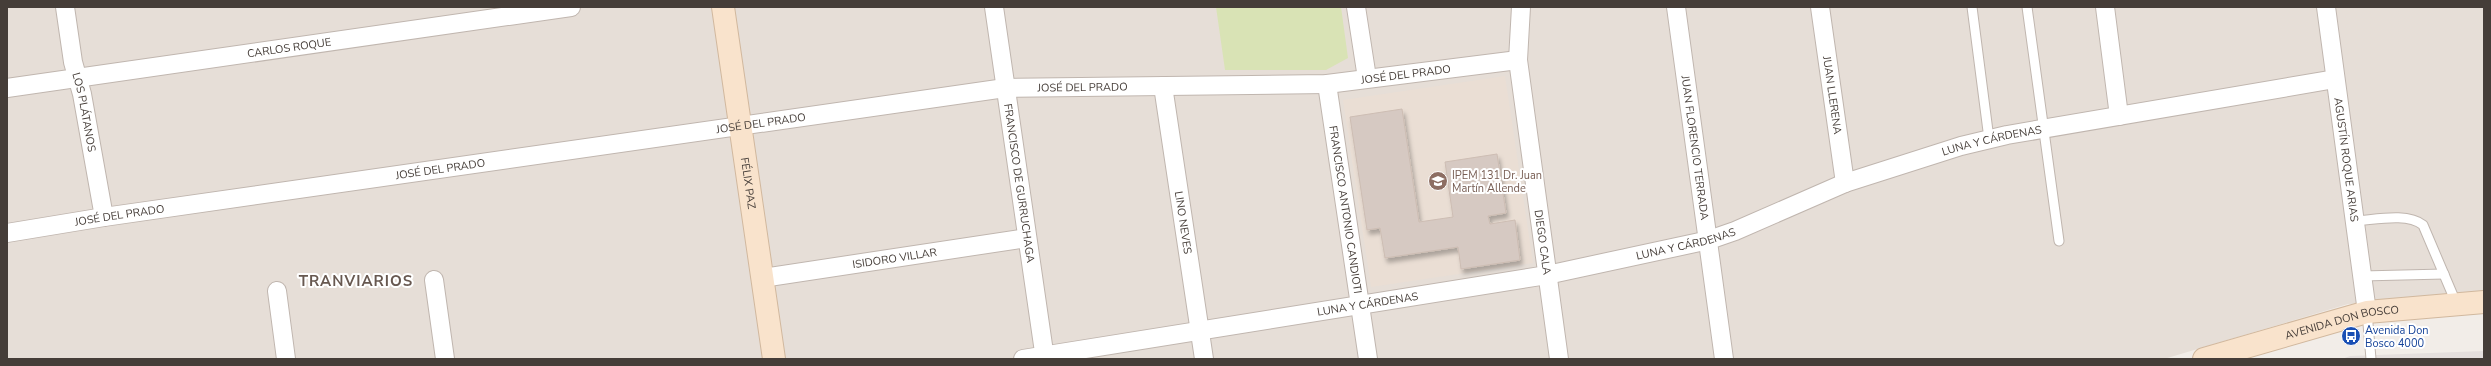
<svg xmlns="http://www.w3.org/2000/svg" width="2491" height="366" font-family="'Nunito Sans',sans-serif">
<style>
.residential{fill:#e6ded7}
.industrial{fill:#e5dfdd}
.education{fill:#eaded4}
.green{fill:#d9e3b5}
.building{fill:#d6c9c2;stroke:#cdbdb3;filter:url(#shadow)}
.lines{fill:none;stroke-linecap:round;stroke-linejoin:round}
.lane-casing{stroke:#c0b6af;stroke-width:11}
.street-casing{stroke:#c0b6af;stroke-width:20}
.secondary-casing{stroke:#d1b89e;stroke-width:24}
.lane{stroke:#fff;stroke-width:9}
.street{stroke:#fff;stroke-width:18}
.secondary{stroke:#f9e3cc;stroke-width:22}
.labels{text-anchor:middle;stroke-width:4;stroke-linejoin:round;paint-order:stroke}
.street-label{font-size:11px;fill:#453d38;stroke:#fff}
.education-label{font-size:11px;fill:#785e54;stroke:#fff;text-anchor:start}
.transit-label{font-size:11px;fill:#164399;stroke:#fff;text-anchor:start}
.district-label{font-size:15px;font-weight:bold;letter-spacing:1px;fill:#675850;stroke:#fff}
</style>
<defs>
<filter id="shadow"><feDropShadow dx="2.5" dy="4.5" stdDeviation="2" flood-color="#0004"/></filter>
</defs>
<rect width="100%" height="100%" fill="#f2ede8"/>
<polygon class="residential" points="7,7 2484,7 2484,295 2348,304 2164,359 7,359"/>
<polygon class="industrial" points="2484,351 2484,359 2342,359 2350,356"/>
<polygon class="education" points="1505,76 1533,263 1371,287 1343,100"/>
<polygon class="green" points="1216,7 1341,7 1348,58 1326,70 1225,70"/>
<polygon class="building" points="1402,109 1419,222 1453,217 1445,162 1497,154 1506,213 1488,216 1490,224 1515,220 1520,260 1461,269 1458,247 1385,258 1380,228 1367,230 1350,117"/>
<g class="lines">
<g class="lane-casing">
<g id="lane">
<polyline points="1972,7 1989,139"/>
<polyline points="2027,7 2059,241"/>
<path d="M2355 221C2374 220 2407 212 2423 225L2457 305"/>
<polyline points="2362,276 2444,274"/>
<polyline points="2367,312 2371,359"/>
</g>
</g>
<g class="street-casing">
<g id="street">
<path id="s1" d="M65 7 73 62 82 94 104 217"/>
<path id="s2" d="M994 7 1045 359"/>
<polyline points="1356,7 1367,78"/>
<path id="s3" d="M1521 7 1518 60 1559 359"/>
<path id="s4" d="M1676 7 1724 359"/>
<path id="s5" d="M1820 7 1845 183"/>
<polyline points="2105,7 2119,116"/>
<path id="s6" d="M2326 7 2367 312"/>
<path id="s7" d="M1327 84 1368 359"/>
<path id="s8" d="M1163 86 1204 359"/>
<path id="s9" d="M7 88 571 7"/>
<path id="s10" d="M7 233 104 217 1005 88 1327 84 1518 60"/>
<path id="s11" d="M762 278 1027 238"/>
<polyline points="434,280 445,359"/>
<polyline points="277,291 286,359"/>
<path id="s12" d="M1023 359 1547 275 1709 240 1735 231 1845 183 1961 146 2007 135 2335 79"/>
</g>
</g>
<g class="secondary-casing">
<g id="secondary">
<path id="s13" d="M723 7 774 359"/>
<path id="s14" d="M2204 359 2367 312 2484 302"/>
</g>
</g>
<use href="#lane" class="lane"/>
<use href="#street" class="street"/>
<use href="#secondary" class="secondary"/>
</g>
<defs>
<g id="school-disc" transform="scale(1)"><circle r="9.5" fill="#8d6e63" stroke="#fff"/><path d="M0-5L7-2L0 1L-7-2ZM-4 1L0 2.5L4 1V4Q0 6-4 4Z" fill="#fff"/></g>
<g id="bus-disc" transform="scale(1)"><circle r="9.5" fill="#1a4fb4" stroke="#fff"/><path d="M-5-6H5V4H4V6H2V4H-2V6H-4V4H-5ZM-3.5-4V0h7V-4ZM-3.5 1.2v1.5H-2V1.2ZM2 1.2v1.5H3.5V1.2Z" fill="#fff"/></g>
</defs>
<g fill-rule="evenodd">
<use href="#school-disc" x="1438" y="181"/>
<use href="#bus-disc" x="2351" y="336"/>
</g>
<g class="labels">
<g class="street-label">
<text dy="4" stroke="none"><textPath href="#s9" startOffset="285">CARLOS ROQUE</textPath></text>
<text dy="4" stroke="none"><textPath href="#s10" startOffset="1410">JOSÉ DEL PRADO</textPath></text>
<text dy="4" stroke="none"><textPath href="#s10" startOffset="1086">JOSÉ DEL PRADO</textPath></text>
<text dy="4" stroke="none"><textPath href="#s5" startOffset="89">JUAN LLERENA</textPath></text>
<text dy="4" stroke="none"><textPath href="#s1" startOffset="107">LOS PLÁTANOS</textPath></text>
<text dy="4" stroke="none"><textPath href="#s10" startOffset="762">JOSÉ DEL PRADO</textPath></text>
<text dy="4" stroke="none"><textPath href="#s12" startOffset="997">LUNA Y CÁRDENAS</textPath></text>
<text dy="4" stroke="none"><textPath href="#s4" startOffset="142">JUAN FLORENCIO TERRADA</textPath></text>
<text dy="4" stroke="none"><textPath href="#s6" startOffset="154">AGUSTÍN ROQUE ARIAS</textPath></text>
<text dy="4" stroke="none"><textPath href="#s10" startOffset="438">JOSÉ DEL PRADO</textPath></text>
<text dy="4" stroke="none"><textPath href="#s13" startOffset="178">FÉLIX PAZ</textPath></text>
<text dy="4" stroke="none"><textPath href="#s2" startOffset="178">FRANCISCO DE GURRUCHAGA</textPath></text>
<text dy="4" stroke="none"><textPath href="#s7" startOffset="127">FRANCISCO ANTONIO CANDIOTI</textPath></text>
<text dy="4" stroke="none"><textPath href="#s10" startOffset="114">JOSÉ DEL PRADO</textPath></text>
<text dy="4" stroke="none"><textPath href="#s8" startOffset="138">LINO NEVES</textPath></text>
<text dy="4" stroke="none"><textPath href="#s3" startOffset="237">DIEGO CALA</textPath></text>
<text dy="4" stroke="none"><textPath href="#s12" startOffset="673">LUNA Y CÁRDENAS</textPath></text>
<text dy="4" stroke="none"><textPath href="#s11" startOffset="134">ISIDORO VILLAR</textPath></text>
<text dy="4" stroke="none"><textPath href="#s12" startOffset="349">LUNA Y CÁRDENAS</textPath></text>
<text dy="4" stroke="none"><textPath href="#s14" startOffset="143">AVENIDA DON BOSCO</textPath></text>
</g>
<g class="education-label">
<text x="1452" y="179">IPEM 131 Dr. Juan<tspan x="1452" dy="13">Martín Allende</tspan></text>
</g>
<g class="transit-label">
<text x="2365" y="334">Avenida Don<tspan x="2365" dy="13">Bosco 4000</tspan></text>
</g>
<g class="district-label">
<text x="356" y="286">TRANVIARIOS</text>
</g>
</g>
<rect width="2491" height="366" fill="none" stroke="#453d38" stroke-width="16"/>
</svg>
